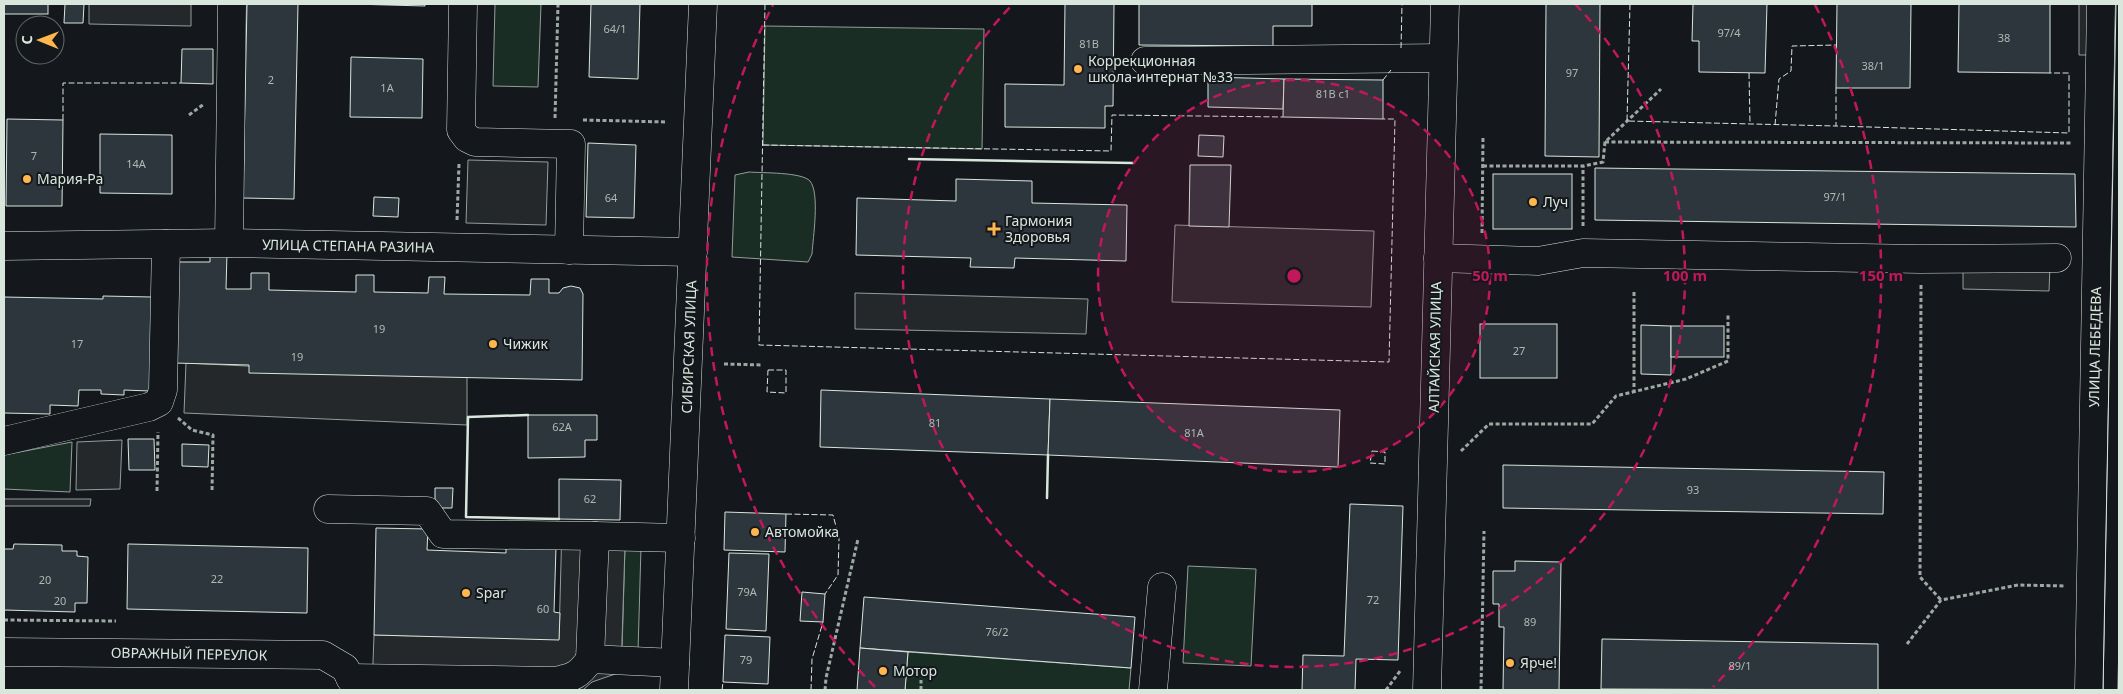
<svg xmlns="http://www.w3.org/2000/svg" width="2123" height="694" font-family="'Noto Sans',sans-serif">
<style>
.green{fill:#1a2d24;stroke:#939e99}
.parking{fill:#24282b;stroke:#939e99}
.building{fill:#2c363c;stroke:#d8e6dc}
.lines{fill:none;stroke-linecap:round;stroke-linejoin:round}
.minor-casing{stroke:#d8e6dc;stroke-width:29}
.major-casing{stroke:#d8e6dc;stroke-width:29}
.path{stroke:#9da8a2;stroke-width:3;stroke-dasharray:4 2.5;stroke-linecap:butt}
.minor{stroke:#14181c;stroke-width:28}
.major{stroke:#14181c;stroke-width:28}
.tram{stroke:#d8e6dc;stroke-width:1}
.fence{stroke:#d8e6dc;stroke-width:1;stroke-dasharray:6 2.5;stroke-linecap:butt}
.wall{stroke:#d8e6dc;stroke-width:2.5}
.ring{fill:none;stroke:#c2185b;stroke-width:2.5;stroke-dasharray:9 6}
.poi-dot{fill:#ffb74d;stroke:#14181c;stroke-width:2}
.labels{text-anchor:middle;stroke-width:4;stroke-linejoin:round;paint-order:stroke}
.number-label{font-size:11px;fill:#adbab4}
.poi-label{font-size:14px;fill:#d8e6dc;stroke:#14181c;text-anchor:start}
.street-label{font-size:14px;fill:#d8e6dc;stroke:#14181c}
.centre{fill:#c2185b;stroke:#14181c;stroke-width:2.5}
.ring-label{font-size:15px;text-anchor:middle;font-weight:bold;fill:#c2185b;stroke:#14181c;stroke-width:4;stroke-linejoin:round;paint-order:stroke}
</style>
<rect width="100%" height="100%" fill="#14181c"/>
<g class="green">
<polygon points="495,4 541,4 538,87 493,86"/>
<polygon points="765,26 984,29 982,149 763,145"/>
<path d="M749 172C762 173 802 172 810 181 820 193 813 238 812 254L808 262 732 257 735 175Z"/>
<polygon points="72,442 70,492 4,489 4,455"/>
<polygon points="625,546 641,547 638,652 622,651"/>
<polygon points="1188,566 1256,569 1251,666 1183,663"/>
<polygon points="908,652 1131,668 1129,690 905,690"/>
</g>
<g class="parking">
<polygon points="89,4 191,4 191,26 89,24"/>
<polygon points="2079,4 2092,4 2091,55 2079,55"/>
<polygon points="468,160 548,162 546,225 466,223"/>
<polygon points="1175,225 1374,231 1371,307 1172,302"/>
<polygon points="1963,264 2050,266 2049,291 1963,289"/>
<polygon points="855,293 1088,299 1086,334 855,329"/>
<polygon points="186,363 467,377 467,425 184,413"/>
<polygon points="122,440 120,489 76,490 77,442"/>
<polygon points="4,499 91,499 90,506 4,506"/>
<polygon points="562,524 625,546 621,672 592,682 583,690 372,690 374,635 559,639"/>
</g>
<g class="building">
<rect x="4" y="4" width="44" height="10"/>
<polygon points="65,4 84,4 83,23 64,23"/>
<polygon points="247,4 298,4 294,199 243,198"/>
<polygon points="352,4 425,4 425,6"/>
<polygon points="591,4 640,4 638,79 589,77"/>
<polygon points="1065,4 1114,4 1113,106 1105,106 1105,128 1005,127 1005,84 1064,85"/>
<polygon points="1139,4 1312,4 1312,26 1273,26 1273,46 1139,45"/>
<polygon points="1546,4 1600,4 1599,157 1545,156"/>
<polygon points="1693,4 1767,4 1765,73 1699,72 1699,41 1692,41"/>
<polygon points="1837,4 1911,4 1910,88 1836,88"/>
<polygon points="1959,4 2050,4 2050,73 1958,72"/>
<polygon points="182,49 213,49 213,84 181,83"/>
<polygon points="351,57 423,59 422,118 350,117"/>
<polygon points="1208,77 1284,79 1283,109 1208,107"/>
<polygon points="1284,79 1383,80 1383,119 1283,117"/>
<polygon points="7,119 63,120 62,206 6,206"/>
<polygon points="100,134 172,135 172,194 100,193"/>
<polygon points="1199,135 1224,136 1223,157 1198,156"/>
<polygon points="588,143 636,145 634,218 586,217"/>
<polygon points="1190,165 1231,165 1229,227 1189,226"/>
<polygon points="1595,168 2075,174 2076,227 1595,220"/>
<rect x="1493" y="174" width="79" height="55"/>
<polygon points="956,179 1032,181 1032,203 1127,205 1126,261 1015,258 1014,268 970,267 971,258 856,255 857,198 956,201"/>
<polygon points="374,197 399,198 398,217 373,216"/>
<polygon points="210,252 227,253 226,289 251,289 251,273 269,273 269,290 356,292 356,275 374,275 374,292 428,293 429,277 445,277 444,294 530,295 531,279 549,279 549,293 559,293 563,288 571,286 580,288 583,294 582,380 249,373 249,365 174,363 176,262 210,262"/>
<polygon points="103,296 152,297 150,391 124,390 124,395 101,394 101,390 79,390 78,406 50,405 50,414 4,413 4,418 4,297 103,299"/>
<rect x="1480" y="324" width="77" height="54"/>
<polygon points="1641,325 1671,326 1671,375 1641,374"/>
<rect x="1671" y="326" width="53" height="31"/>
<polygon points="821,390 1050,399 1048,455 820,447"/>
<polygon points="1050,399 1340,410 1338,467 1048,455"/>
<polygon points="528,415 597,415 597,440 585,440 585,457 528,458"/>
<polygon points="128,439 154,439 155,470 129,470"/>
<polygon points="182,444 209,445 208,467 182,466"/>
<polygon points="1503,465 1884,472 1883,514 1503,508"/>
<polygon points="559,479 621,480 620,520 559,519"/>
<polygon points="435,488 453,488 452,508 435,508"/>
<polygon points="1350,504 1403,506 1398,660 1356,659 1355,690 1302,690 1303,655 1344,656"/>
<polygon points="725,512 786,514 785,552 724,550"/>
<polygon points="376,528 428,529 427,550 506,553 506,546 556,547 554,612 560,613 559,640 374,635"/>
<polygon points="14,544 62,545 62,551 77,551 77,556 88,557 87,603 75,603 75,612 4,610 4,549 13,549"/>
<polygon points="128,544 308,548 307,613 127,609"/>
<polygon points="729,553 769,554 766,631 726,629"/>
<polygon points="1515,561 1561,562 1559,690 1503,690 1504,627 1499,627 1499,604 1493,604 1493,571 1515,571"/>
<polygon points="802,592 825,594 823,622 800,621"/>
<polygon points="864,597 1135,617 1131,668 860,648"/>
<polygon points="725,635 770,637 768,684 723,682"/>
<polygon points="1602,639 1878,644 1878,690 1601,689"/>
<polygon points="860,648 908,652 905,690 857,690"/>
</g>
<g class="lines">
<g class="minor-casing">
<g id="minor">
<polyline points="463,4 461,130 467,138 475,142 571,144 569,250"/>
<polyline points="1145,61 1443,58"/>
<polyline points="229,243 232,4"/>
<polyline points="4,246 229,243 693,252"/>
<polyline points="1438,258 1538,261 1583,253 1920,259 2057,258"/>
<polyline points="4,441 149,407 159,402 163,390 166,244"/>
<polyline points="328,509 427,511 443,534 595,536"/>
<polyline points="4,652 323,655 345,668 357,690"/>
<polyline points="675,663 590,659 595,536 681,538"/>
<path d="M350 678 554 681C572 678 580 675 590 659"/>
<polyline points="1153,690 1162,587"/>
<polyline points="1427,690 1445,4"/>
<polyline points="2089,690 2101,4"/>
</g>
</g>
<g class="major-casing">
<polyline id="major" points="674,690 703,4"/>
</g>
<g class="path">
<polyline points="189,115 204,104"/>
<polyline points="555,118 558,4"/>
<polyline points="583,120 667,122"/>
<polyline points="1605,142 2072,143"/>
<polyline points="1483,166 1583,166 1603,162 1605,142 1661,89"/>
<polyline points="457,220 459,164"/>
<polyline points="1583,226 1583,166"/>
<polyline points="1482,233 1483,136"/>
<polyline points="1921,285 1920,577 1941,600"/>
<polyline points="1634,292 1634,392"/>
<polyline points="724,364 762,365"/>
<polyline points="178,418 192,430 213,435 212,492"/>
<polyline points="1461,451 1489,424 1592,424 1616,396 1686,379 1728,361 1728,313"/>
<polyline points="157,491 158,432"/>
<polyline points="4,620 116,621"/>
<polyline points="1907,644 1941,600 2018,585 2066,586"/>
<polyline points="825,690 826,678 858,539"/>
<polyline points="921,690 921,680"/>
<polyline points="1386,690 1400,671"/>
<polyline points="1481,690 1484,531"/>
</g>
<use href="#minor" class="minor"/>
<use href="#major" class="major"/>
<g class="tram">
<polyline points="2103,690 2116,4"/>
<polyline points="2118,690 2119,633"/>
</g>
<g class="fence">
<polyline points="765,4 759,345 1389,362 1395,119 1383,119"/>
<polyline points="1630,4 1627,121 1836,126"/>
<polyline points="1401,48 1402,4"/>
<polyline points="1749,73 1750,124"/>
<polyline points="1383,80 1391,70"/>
<polyline points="1836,88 1836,126 2069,133 2069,73 2050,73"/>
<polyline points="63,120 63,83 181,83"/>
<polyline points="1775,125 1779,79 1791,71 1792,46 1837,45"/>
<polyline points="763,145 1111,151 1112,115 1283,117"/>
<polygon points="768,370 786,370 786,393 767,392"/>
<polygon points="1372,451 1385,452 1385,464 1370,463"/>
<polyline points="786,514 833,515 839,538 838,575 825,594"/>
<polyline points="722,690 723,682"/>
<polyline points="811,690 812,659 823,622"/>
</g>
<g class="wall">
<polyline points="909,159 1133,163"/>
<polyline points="528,415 468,417 466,517 559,519"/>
<polyline points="1047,498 1048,455"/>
</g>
</g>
<circle cx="1294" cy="276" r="196" fill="#c2185b" fill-opacity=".12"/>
<g class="ring">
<circle cx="1294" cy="276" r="196"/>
<path d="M1575 4A391 391 0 1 1 1013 4"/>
<path d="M875 687A587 587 0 0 1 773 5M1815 5A587 587 0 0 1 1713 687"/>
</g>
<g class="poi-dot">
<circle cx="1078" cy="69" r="5"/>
<circle cx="27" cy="179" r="5"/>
<circle cx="1533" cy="202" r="5"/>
<path d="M991.5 221.5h5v5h5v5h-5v5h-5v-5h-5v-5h5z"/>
<circle cx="493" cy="344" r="5"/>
<circle cx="755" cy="532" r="5"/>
<circle cx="466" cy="593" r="5"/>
<circle cx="1510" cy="663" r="5"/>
<circle cx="883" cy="671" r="5"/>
</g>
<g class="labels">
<g class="number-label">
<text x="615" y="33">64/1</text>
<text x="1729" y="37">97/4</text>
<text x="2004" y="42">38</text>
<text x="1089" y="48">81В</text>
<text x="1873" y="70">38/1</text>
<text x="1572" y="77">97</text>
<text x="271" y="84">2</text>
<text x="387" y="92">1А</text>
<text x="1333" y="98">81В с1</text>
<text x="34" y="160">7</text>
<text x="136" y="168">14А</text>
<text x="1835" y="201">97/1</text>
<text x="611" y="202">64</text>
<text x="379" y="333">19</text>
<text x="77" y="348">17</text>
<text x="1519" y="355">27</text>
<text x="297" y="361">19</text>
<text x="935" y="427">81</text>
<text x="562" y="431">62А</text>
<text x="1194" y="437">81А</text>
<text x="1693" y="494">93</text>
<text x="590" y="503">62</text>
<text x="217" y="583">22</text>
<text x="45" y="584">20</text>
<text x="747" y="596">79А</text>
<text x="1373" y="604">72</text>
<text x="60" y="605">20</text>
<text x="543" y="613">60</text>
<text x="1530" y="626">89</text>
<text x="997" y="636">76/2</text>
<text x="746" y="664">79</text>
<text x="1740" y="670">89/1</text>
</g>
<g class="poi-label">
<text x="1088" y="66">Коррекционная<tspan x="1088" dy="16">школа-интернат №33</tspan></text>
<text x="37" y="184">Мария-Ра</text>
<text x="1543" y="207">Луч</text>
<text x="1005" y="226">Гармония<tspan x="1005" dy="16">Здоровья</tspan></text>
<text x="503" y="349">Чижик</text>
<text x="765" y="537">Автомойка</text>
<text x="476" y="598">Spar</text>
<text x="1520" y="668">Ярче!</text>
<text x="893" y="676">Мотор</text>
</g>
<g class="street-label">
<text transform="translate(348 246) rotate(1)" y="5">УЛИЦА СТЕПАНА РАЗИНА</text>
<text transform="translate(689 347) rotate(-88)" y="5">СИБИРСКАЯ УЛИЦА</text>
<text transform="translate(1435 347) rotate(-89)" y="5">АЛТАЙСКАЯ УЛИЦА</text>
<text transform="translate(2095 347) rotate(-89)" y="5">УЛИЦА ЛЕБЕДЕВА</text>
<text transform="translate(189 654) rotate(1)" y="5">ОВРАЖНЫЙ ПЕРЕУЛОК</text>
</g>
</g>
<circle cx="1294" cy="276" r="8" class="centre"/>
<g class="ring-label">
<text x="1490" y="281">50 m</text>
<text x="1685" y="281">100 m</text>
<text x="1881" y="281">150 m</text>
</g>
<rect width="2123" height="694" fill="none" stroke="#d8e6dc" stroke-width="10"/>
<g transform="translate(40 40) rotate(271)"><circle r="24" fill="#14181c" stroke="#626a69"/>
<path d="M0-4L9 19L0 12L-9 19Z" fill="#ffb74d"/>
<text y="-8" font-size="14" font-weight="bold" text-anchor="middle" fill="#d8e6dc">С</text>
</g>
</svg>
